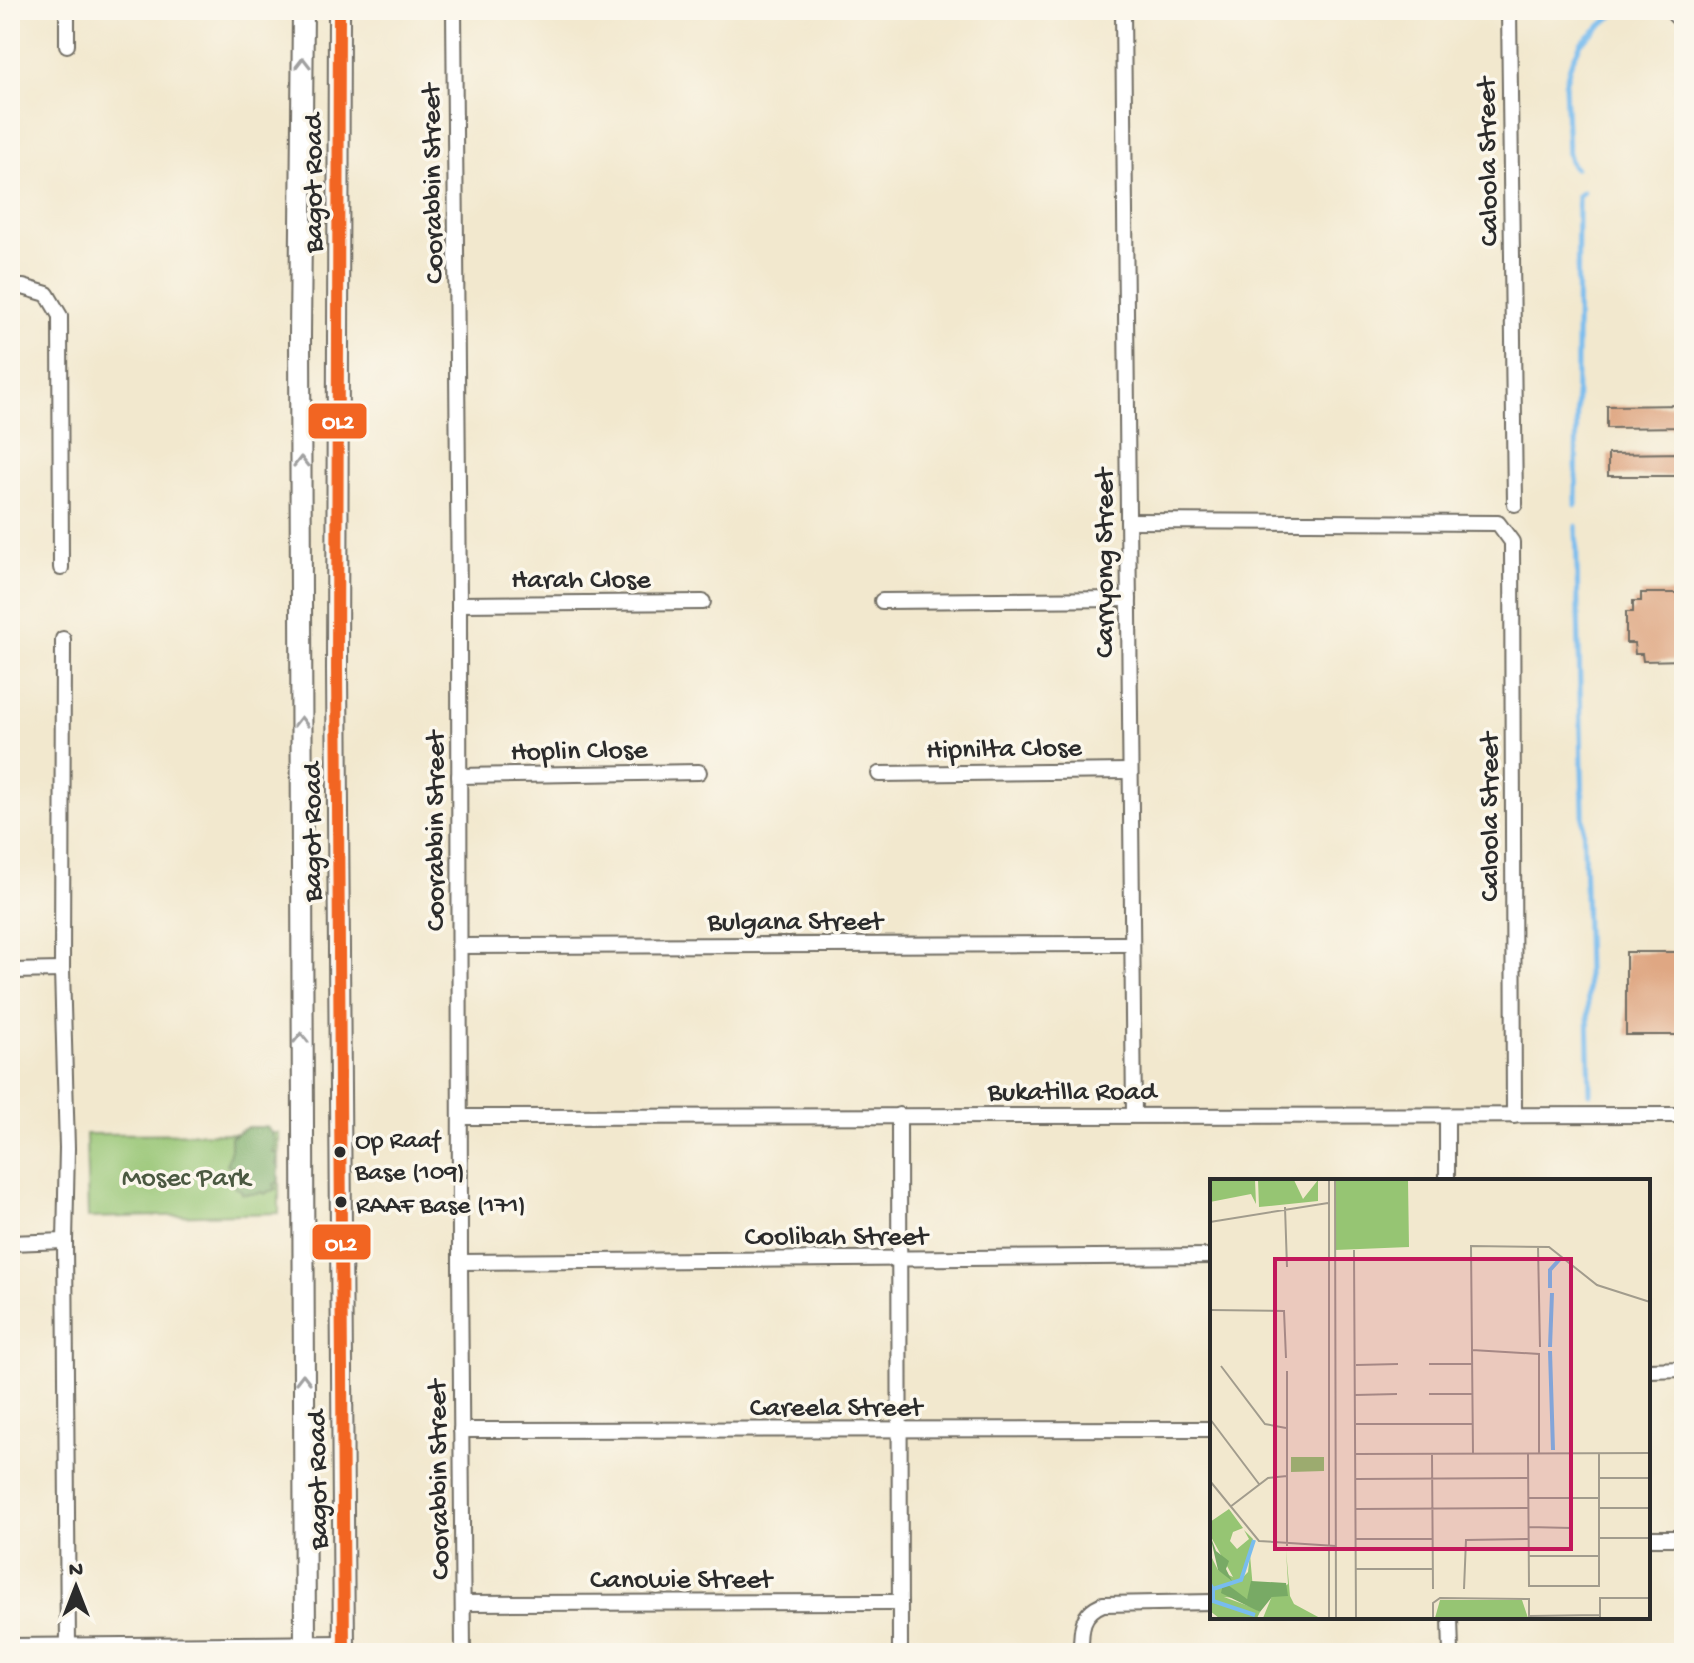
<svg xmlns="http://www.w3.org/2000/svg" width="1694" height="1663" font-family="'Gochi Hand',sans-serif">
<style>
.green{fill:#96c573;stroke:#60784f;stroke-width:2}
.forest{fill:#78aa65;stroke:#526a48;stroke-width:2}
.lines{fill:none;stroke-linecap:round;stroke-linejoin:round}
.stream{stroke:#78bcee;stroke-width:5}
.building{fill:#dfa783}
.street-casing{stroke:#716d64;stroke-width:18}
.secondary-casing{stroke:#716d64;stroke-width:24}
.street{stroke:#fff;stroke-width:14}
.secondary{stroke:#fff;stroke-width:20}
.bus-1-casing{stroke:#fbf7ec;stroke-width:18}
.bus-1{stroke:#f26522;stroke-width:12}
.oneway{stroke:#a0a0a0}
.bus-dot{fill:#2b2b2b;stroke:#fbf7ec;stroke-width:3}
.labels{text-anchor:middle;stroke-width:7;stroke-linejoin:round;paint-order:stroke}
.bus-label{font-size:26px;fill:#2b2b2b;stroke:#fbf7ec;text-anchor:start}
.street-label{font-size:28px;fill:#2b2b2b;stroke:#fbf7ec}
.park-label{font-size:28px;fill:#4b5941;stroke:#fbf7ec}
.inset-river{fill:none;stroke:#78bcee;stroke-width:4}
.inset-road{fill:none;stroke:#a29c8d;stroke-width:2}
.view{fill:#c2185b;fill-opacity:0.15;stroke:#c2185b;stroke-width:4}
.inset-edge{fill:none;stroke:#2b2b2b;stroke-width:4}
.line-badge{stroke:#fbf7ec;stroke-width:3}
.badge-label{font-size:22px;text-anchor:middle;font-weight:bold;fill:#fff}
</style>
<rect width="100%" height="100%" fill="#fbf7ec"/>
<filter id="ink" filterUnits="userSpaceOnUse"><feTurbulence type="fractalNoise" baseFrequency=".0125" numOctaves="2"/><feDisplacementMap in="SourceGraphic" scale="16" xChannelSelector="R" yChannelSelector="G"/><feConvolveMatrix kernelMatrix="1 2 1 2 8 2 1 2 1" color-interpolation-filters="sRGB"/></filter>
<filter id="wash" filterUnits="userSpaceOnUse"><feTurbulence type="fractalNoise" baseFrequency=".006" numOctaves="4" result="noise"/><feDisplacementMap in="SourceGraphic" scale="32" xChannelSelector="R" yChannelSelector="G"/><feGaussianBlur stdDeviation="1.8" result="paint"/><feColorMatrix in="noise" values="0 0 0 0 0 0 0 0 0 0 0 0 0 0 0 0 0 1.4 0 .05"/><feComposite in="paint" operator="in"/></filter>
<g filter="url(#wash)">
<rect width="100%" height="100%" fill="#f2e8ce"/>
<polygon class="green" points="279,1133 279,1213 88,1218 86,1134"/>
<path class="forest" d="M248 1127H267C274 1137 278 1142 273 1153H279L276 1164 279 1165V1181L274 1185 276 1189 264 1194 261 1192 258 1194H242L241 1190 235 1188 232 1168 227 1164 231 1148V1136Z"/>
<g class="lines">
<g class="stream">
<polyline points="1575,168 1571,164 1568,154 1565,84 1571,63 1581,43 1619,10"/>
<polyline points="1576,505 1578,196 1583,192"/>
<polyline points="1576,526 1590,1093"/>
</g>
</g>
<g id="blocks">
<g class="building">
<polygon points="1684,405 1684,427 1607,428 1607,406"/>
<polygon points="1684,453 1684,476 1608,476 1608,454"/>
<polygon points="1641,593 1684,593 1684,660 1643,661 1642,654 1635,654 1634,643 1626,643 1626,612 1633,612 1633,601 1641,601"/>
<rect x="1626" y="952" width="58" height="83"/>
</g>
</g>
</g>
<g filter="url(#ink)">
<use href="#blocks" fill-opacity="0" stroke="#716d64" stroke-width="2"/>
<g class="lines">
<g class="street-casing">
<g id="street">
<polyline points="454,10 459,604 460,1262 463,1653"/>
<polyline points="1123,10 1134,1115"/>
<polyline points="1509,10 1515,504"/>
<polyline points="1670,10 1684,24"/>
<polyline points="67,45 67,10"/>
<polyline points="10,288 23,287 47,294 60,316 61,568"/>
<polyline points="1128,521 1498,523 1512,542 1514,1116"/>
<polyline points="882,601 1129,599"/>
<polyline points="459,604 703,602"/>
<polyline points="63,639 62,970 67,1148 65,1241 68,1647"/>
<polyline points="879,774 1130,771"/>
<polyline points="459,776 699,772"/>
<polyline points="459,946 1131,944"/>
<polyline points="10,971 62,970"/>
<polyline points="899,1115 900,1653"/>
<polyline points="461,1117 1684,1115"/>
<polyline points="1447,1181 1447,1117"/>
<polyline points="10,1243 65,1241"/>
<polyline points="460,1262 1212,1256"/>
<polyline points="1648,1370 1684,1369"/>
<polyline points="461,1430 1212,1429"/>
<polyline points="1648,1538 1684,1538"/>
<polyline points="463,1603 900,1602"/>
<polyline points="1450,1617 1451,1653"/>
<polyline points="10,1646 344,1643"/>
<path d="M1081 1653C1081 1631 1080 1613 1103 1604L1212 1602"/>
</g>
</g>
<g class="secondary-casing">
<g id="secondary">
<polyline points="303,10 300,337 305,1653"/>
<polyline points="339,10 337,669 344,1653"/>
</g>
</g>
<use href="#street" class="street"/>
<use href="#secondary" class="secondary"/>
<g class="bus-1-casing">
<polyline id="bus-1" points="339,10 337,669 344,1653"/>
</g>
<use href="#bus-1" class="bus-1"/>
</g>
<defs><path id="oneway-chevron" d="M-2-3.5L2.5 0L-2 3.5" fill="none" stroke-width="1.6" stroke-linecap="round" stroke-linejoin="round" transform="scale(2)"/></defs>
<g class="oneway">
<use href="#oneway-chevron" transform="translate(303 63) rotate(-90)"/>
<use href="#oneway-chevron" transform="translate(301 462) rotate(-90)"/>
<use href="#oneway-chevron" transform="translate(301 722) rotate(-90)"/>
<use href="#oneway-chevron" transform="translate(301 1038) rotate(-90)"/>
<use href="#oneway-chevron" transform="translate(303 1379) rotate(-90)"/>
</g>
</g>
<g class="bus-dot">
<circle cx="340" cy="1152" r="7"/>
<circle cx="341" cy="1202" r="7"/>
</g>
<g class="labels">
<g class="bus-label">
<text x="355" y="1147">Op Raaf<tspan x="355" dy="32">Base (109)</tspan></text>
<text x="356" y="1212">RAAF Base (171)</text>
</g>
<g class="street-label">
<text transform="translate(1485 162) rotate(-91)" y="10">Caloola Street</text>
<text transform="translate(311 183) rotate(-90)" y="10">Bagot Road</text>
<text transform="translate(430 184) rotate(-91)" y="10">Coorabbin Street</text>
<text transform="translate(1102 563) rotate(-90)" y="10">Carryong Street</text>
<text x="581" y="587">Harah Close</text>
<text transform="translate(1004 746) rotate(-1)" y="10">Hipnilta Close</text>
<text transform="translate(579 748) rotate(-1)" y="10">Hoplin Close</text>
<text transform="translate(1487 817) rotate(-90)" y="10">Caloola Street</text>
<text transform="translate(433 831) rotate(-90)" y="10">Coorabbin Street</text>
<text transform="translate(310 832) rotate(-90)" y="10">Bagot Road</text>
<text x="795" y="929">Bulgana Street</text>
<text x="1072" y="1099">Bukatilla Road</text>
<text x="836" y="1244">Coolibah Street</text>
<text x="836" y="1415">Careela Street</text>
<text transform="translate(315 1480) rotate(-91)" y="10">Bagot Road</text>
<text transform="translate(436 1480) rotate(-91)" y="10">Coorabbin Street</text>
<text x="681" y="1587">Canowie Street</text>
</g>
<g class="park-label">
<text x="186" y="1185">Mosec Park</text>
</g>
</g>
<g transform="translate(1210 1179)">
<rect width="440" height="440" fill="#f2e8ce"/>
<path d="M0 1H45L46 25 41 15 0 23ZM48 1H84L93 20 108 1V22L49 28ZM126 1H198L199 68 125 71ZM81 278H114V292L81 293ZM19 330 33 349 23 353 20 362 27 370 39 360 34 351 43 360 31 400 38 393 40 376 43 410 37 420 14 418 44 429 50 433 47 439H9L0 432V375L8 391 23 398 0 356V343ZM76 371 80 417 84 425 110 439H53L62 417 78 405ZM230 421H312L318 439H225Z" fill="#96c573"/>
<path d="M0 356 6 372 19 382 16 390 22 402 8 391ZM41 402 76 404 78 417 62 418 50 433 11 414 13 405 18 406 37 420Z" fill="#78aa65"/>
<path class="inset-river" d="M340 109V91L350 80M340 168 342 114M340 172 343 271M0 405 3 410 31 401 44 361M3 410V422L45 436"/>
<path class="inset-road" d="M119 1V439M125 1 126 439M75 28 77 88M0 43 118 24M328 67 330 168M144 71 146 439M0 131 74 132 76 179M262 171 329 175V275M219 185H262M146 186 188 185M11 187 55 245 76 249M77 192V367M219 215H263M145 216 187 215M0 240 49 305M146 245H263M146 275 440 274M222 275 223 410M263 275 261 67 339 68 387 106 440 123M318 275 319 407H389V275M389 299H440M146 300 318 299M0 302 49 362 126 367M318 319H389M20 328 58 299 77 297M389 329H440M146 330 318 329M318 348 362 349M389 359H440M146 360H222M319 377H388M146 390H223M254 410 256 361 318 360M319 437 390 436M223 439V424L230 419 319 420V439M390 439V419H440"/>
<path class="view" d="M65 80H361V370H65Z"/>
<rect width="440" height="440" class="inset-edge"/>
</g>
<g class="line-badge">
<rect x="307" y="402" width="61" height="38" rx="8" fill="#f26522"/>
<rect x="311" y="1223" width="61" height="38" rx="8" fill="#f26522"/>
</g>
<g class="badge-label">
<text x="338" y="428">OL2</text>
<text x="341" y="1250">OL2</text>
</g>
<rect width="1694" height="1663" fill="none" stroke="#fbf7ec" stroke-width="40"/>
<g transform="translate(76 1587)" stroke="#fbf7ec" stroke-width="6" paint-order="stroke">
<path d="M0-6L14 30L0 20L-14 30Z" fill="#2b2b2b"/>
<text y="-12" font-size="22" font-weight="bold" text-anchor="middle" fill="#2b2b2b">N</text>
</g>
</svg>
